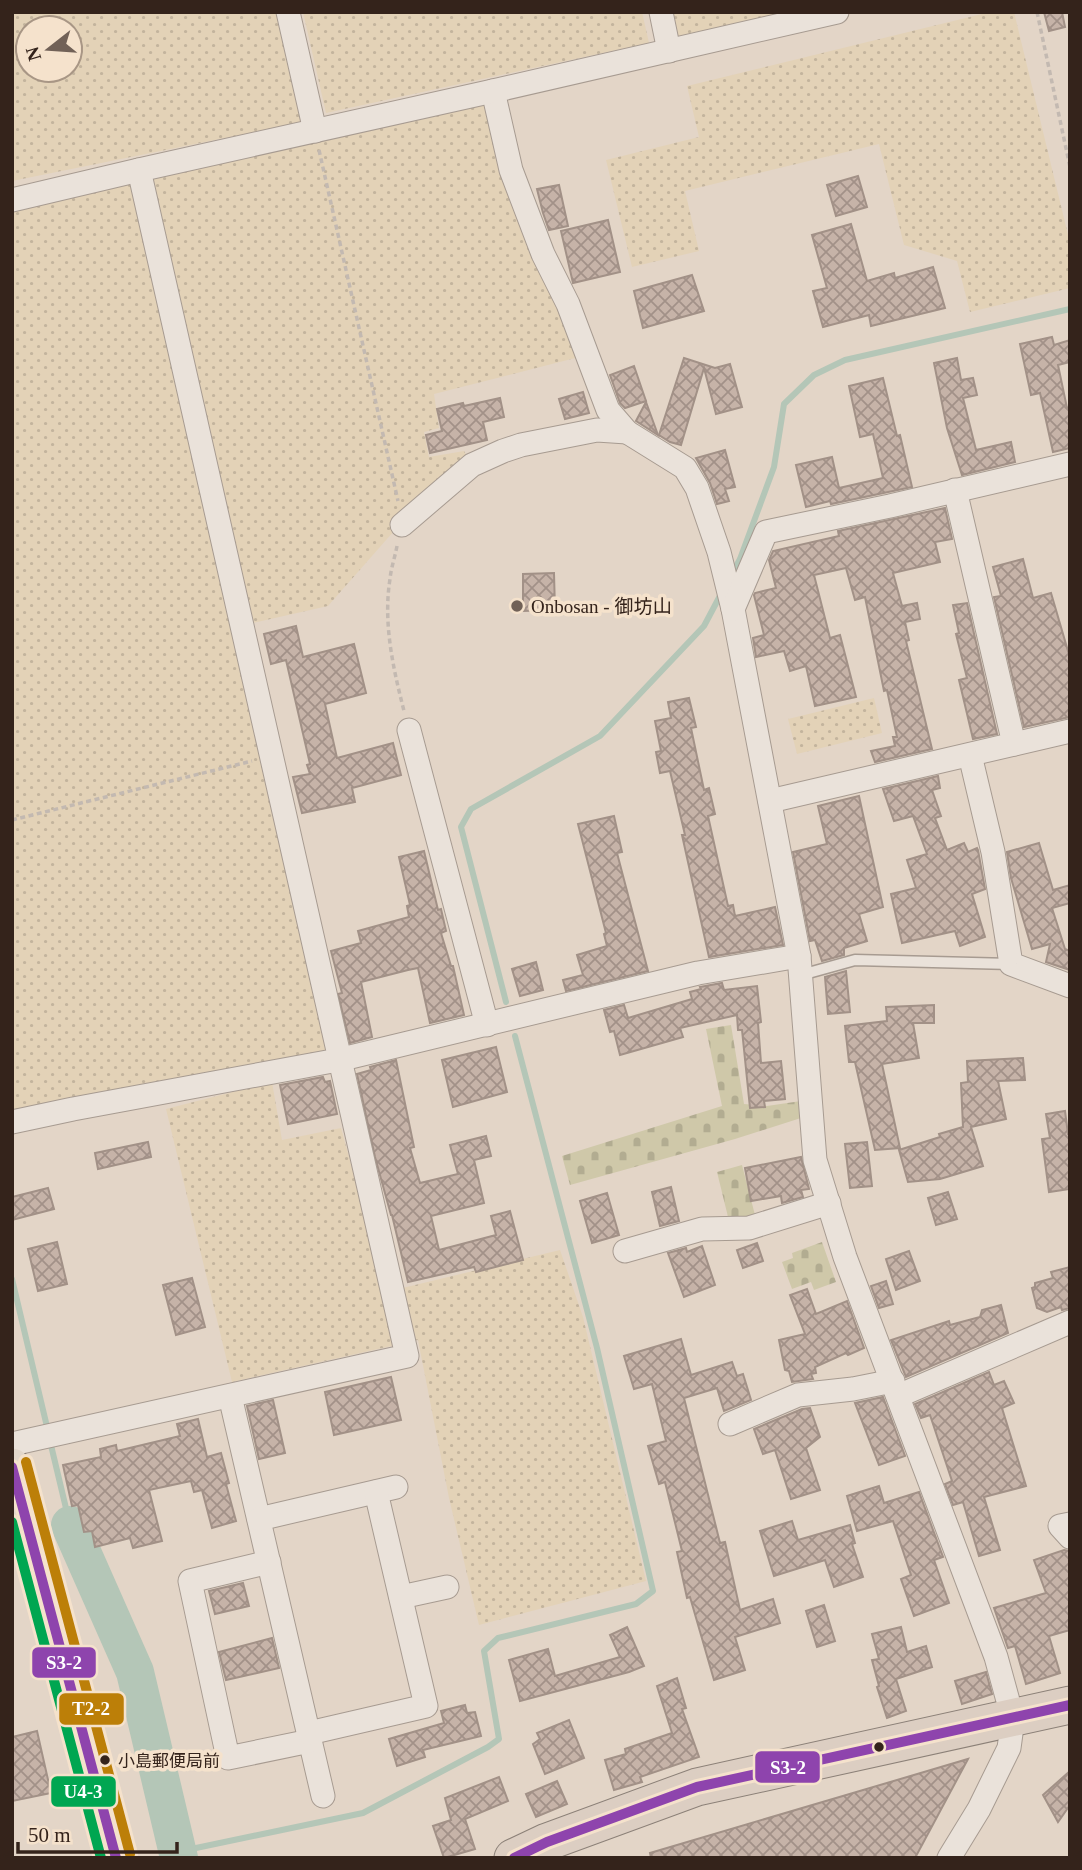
<svg xmlns="http://www.w3.org/2000/svg" width="1082" height="1870" font-family="'Times New Roman','Noto Sans JP',serif">
<style>
.farmland{fill:url(#farmland-dots);fill-rule:evenodd}
.cemetery{fill:url(#cemetery-stones)}
.lines{fill:none;stroke-linecap:round;stroke-linejoin:round}
.stream{stroke:#b4c6b7;stroke-width:6}
.river{stroke:#b4c6b7;stroke-width:38}
.building{fill:url(#building-cross-hatch);stroke:#a29187;stroke-width:2}
.service-casing{stroke:#a79b91;stroke-width:13}
.minor-casing{stroke:#a79b91;stroke-width:25}
.primary-casing{stroke:#8c8178;stroke-width:38}
.trunk-casing{stroke:#8c8178;stroke-width:39}
.path{stroke:#c3b9b1;stroke-width:3.5;stroke-dasharray:5 3.5;stroke-linecap:butt}
.service{stroke:#eae2da;stroke-width:10}
.minor{stroke:#eae2da;stroke-width:23}
.primary{stroke:#e2d7cb;stroke-width:35}
.trunk{stroke:#dccec2;stroke-width:37}
.bus-1-casing{stroke:#f5e2cc;stroke-width:16}
.bus-2-casing{stroke:#f5e2cc;stroke-width:16}
.bus-3-casing{stroke:#f5e2cc;stroke-width:16}
.bus-1{stroke:#8e44ad;stroke-width:10}
.bus-2{stroke:#00a651;stroke-width:10}
.bus-3{stroke:#bc7f08;stroke-width:10}
.poi-dot{fill:#716157;stroke:#f5e2cc;stroke-width:2.5}
.bus-dot{fill:#34231b;stroke:#f5e2cc;stroke-width:2.5}
.labels{text-anchor:middle;stroke-width:7;stroke-linejoin:round;paint-order:stroke}
.bus-label{font-size:17px;fill:#34231b;stroke:#f5e2cc;text-anchor:start}
.poi-label{font-size:19px;fill:#34231b;stroke:#f5e2cc;text-anchor:start}
.line-badge{stroke:#f5e2cc;stroke-width:2.5}
.badge-label{font-size:19px;text-anchor:middle;font-weight:bold;fill:#fff}
</style>
<defs>
<pattern id="farmland-dots" width="8" height="8" patternUnits="userSpaceOnUse" patternTransform="scale(1.75)"><rect width="8" height="8" fill="#e3d2b7"/><path d="M2 2h.1M6 6h.1" fill="none" stroke="#c3b49d" stroke-width="1.8" stroke-linecap="round"/></pattern>
<pattern id="cemetery-stones" width="16" height="16" patternUnits="userSpaceOnUse" patternTransform="scale(1.75)"><rect width="16" height="16" fill="#cfc8a9"/><path d="M2 7V4a2 2 0 0 1 4 0v3zM10 15v-3a2 2 0 0 1 4 0v3z" fill="#b2ac91"/></pattern>
<pattern id="building-cross-hatch" width="8" height="8" patternUnits="userSpaceOnUse" patternTransform="scale(1.75)"><rect width="8" height="8" fill="#c6b3a8"/><path d="M0 0l8 8M0 8l8-8" fill="none" stroke="#a29188"/></pattern>
</defs>
<rect width="100%" height="100%" fill="#e3d5c7"/>
<g class="farmland">
<path d="M12 12H280L305 122 12 181ZM28 28H70V70H28Z"/>
<polygon points="303,12 642,12 649,43 326,113"/>
<polygon points="669,12 791,12 675,40"/>
<polygon points="990,12 1014,12 1070,243 1070,288 970,312 957,261 904,245 879,144 685,191 699,251 632,267 606,160 699,137 687,86"/>
<polygon points="493,91 587,355 434,394 439,428 424,432 429,457 464,451 467,456 409,514 328,606 235,627 330,1054 12,1120 12,205"/>
<polygon points="874,698 882,733 797,754 788,719"/>
<polygon points="272,1082 282,1140 341,1128 386,1292 560,1250 583,1317 646,1581 479,1625 449,1498 418,1340 232,1382 166,1109"/>
</g>
<g class="cemetery">
<polygon points="731,1025 744,1104 767,1106 801,1101 804,1117 735,1139 570,1185 562,1156 722,1106 706,1029"/>
<polygon points="742,1165 755,1215 729,1221 717,1172"/>
<polygon points="822,1242 836,1282 814,1290 811,1282 792,1289 782,1262 793,1258 792,1253"/>
</g>
<g class="lines">
<g class="stream">
<polyline points="731,576 740,559 774,467 784,404 814,375 845,360 1070,309"/>
<polyline points="506,1002 461,827 471,809 600,736 704,626 722,592"/>
<polyline points="12,1279 48,1431"/>
<polyline points="50,1441 70,1525"/>
<polyline points="177,1852 363,1813 488,1747 499,1739 484,1651 498,1638 636,1604 653,1591 597,1348 515,1036"/>
</g>
<polyline class="river" points="70,1525 135,1672 179,1858"/>
</g>
<g class="building">
<polygon points="1044,12 1062,12 1065,27 1049,31"/>
<polygon points="858,176 867,207 836,216 827,185"/>
<polygon points="559,185 568,226 549,230 543,213 537,189"/>
<polygon points="608,220 620,272 573,283 561,231"/>
<polygon points="851,224 867,281 894,273 895,278 933,267 945,308 871,326 869,315 823,327 813,291 827,288 812,235"/>
<polygon points="692,275 704,311 643,328 634,291"/>
<polygon points="1052,337 1054,345 1070,340 1070,362 1058,365 1067,408 1070,407 1070,448 1053,452 1040,393 1031,395 1020,344"/>
<polygon points="684,358 715,368 730,364 742,407 716,414 704,368 681,445 670,442 659,435"/>
<polygon points="957,358 961,380 973,378 977,395 963,398 976,450 1011,442 1015,462 962,475 947,428 934,363"/>
<polygon points="634,366 646,401 625,408 620,403 610,375"/>
<polygon points="883,378 897,436 900,435 912,487 831,504 830,501 806,507 796,465 832,457 839,488 883,478 873,434 860,437 849,386"/>
<polygon points="583,392 589,413 565,419 559,399"/>
<polygon points="500,398 504,417 483,422 487,440 430,453 426,435 442,431 437,409 463,403 464,406"/>
<polygon points="646,402 658,435 636,421"/>
<polygon points="725,450 735,487 725,489 729,501 717,504 710,483 696,458"/>
<polygon points="945,508 952,539 935,542 940,562 893,573 902,606 917,603 920,619 905,622 909,640 906,641 932,749 875,762 871,751 895,746 893,737 897,737 887,690 884,691 865,597 855,600 846,568 814,575 830,638 840,635 856,697 815,706 806,666 790,671 784,651 756,657 753,638 764,635 754,595 755,593 776,588 769,560 773,551 839,536 838,531"/>
<polygon points="1023,559 1033,598 1051,593 1070,658 1070,717 1024,727 994,597 1001,596 993,567"/>
<polygon points="554,573 555,610 523,611 523,574"/>
<polygon points="967,603 997,734 973,739 959,680 967,678 956,634 959,633 953,605"/>
<polygon points="296,626 303,657 354,644 366,693 325,704 337,758 393,743 401,775 352,788 355,802 302,813 293,777 310,774 307,765 310,764 286,660 271,664 264,634"/>
<polygon points="689,698 696,727 691,728 704,790 709,788 715,814 708,816 728,906 733,905 735,916 775,907 783,945 709,957 682,835 685,835 670,771 660,773 656,752 661,751 655,721 671,718 668,702"/>
<polygon points="938,776 940,788 932,790 941,816 935,818 947,850 964,843 968,852 977,848 978,850 985,889 972,894 985,937 960,946 955,931 902,943 891,894 916,888 907,860 927,854 913,816 894,821 883,789"/>
<polygon points="859,796 883,907 859,914 867,941 844,948 844,955 822,961 815,940 810,941 793,852 827,844 818,806"/>
<polygon points="614,816 622,852 617,853 648,971 566,991 563,980 583,975 577,955 607,946 604,934 606,933 578,824"/>
<polygon points="1039,843 1053,890 1070,885 1070,903 1052,908 1065,949 1070,951 1070,970 1046,962 1050,944 1032,949 1011,878 1007,852"/>
<polygon points="424,851 438,910 441,909 446,931 441,933 451,966 453,966 464,1015 430,1023 418,968 408,970 361,982 372,1037 350,1043 338,994 342,993 331,951 361,943 358,931 409,917 407,906 410,905 399,857"/>
<polygon points="536,962 543,990 520,996 512,969"/>
<polygon points="846,971 850,1012 828,1014 825,977"/>
<polygon points="722,983 724,990 757,986 761,1022 758,1023 761,1063 781,1061 785,1099 764,1101 765,1107 750,1108 742,1030 738,1030 737,1015 680,1028 683,1037 620,1055 614,1031 610,1032 604,1010 624,1005 628,1018 692,999 690,992 701,989 700,987"/>
<polygon points="934,1005 934,1023 913,1023 919,1058 882,1064 900,1148 875,1150 855,1062 849,1062 845,1026 887,1021 886,1007"/>
<polygon points="496,1047 507,1092 453,1107 442,1060"/>
<polygon points="1023,1058 1025,1080 998,1081 1006,1119 971,1127 983,1166 940,1179 908,1182 899,1150 940,1137 939,1134 963,1127 961,1083 968,1082 967,1061"/>
<polygon points="396,1060 414,1147 410,1148 420,1183 458,1174 450,1145 486,1136 491,1156 474,1160 484,1203 431,1216 439,1250 496,1235 491,1216 510,1211 523,1260 476,1272 474,1267 408,1282 392,1215 391,1215 375,1157 357,1074 371,1070 370,1067"/>
<polygon points="323,1077 325,1082 330,1081 337,1114 288,1124 280,1085"/>
<polygon points="1065,1111 1068,1134 1070,1134 1070,1189 1049,1192 1042,1139 1050,1138 1046,1114"/>
<polygon points="148,1142 151,1157 98,1169 95,1153"/>
<polygon points="867,1142 872,1186 850,1188 845,1144"/>
<polygon points="801,1157 809,1189 801,1190 803,1197 782,1203 781,1196 751,1201 745,1168"/>
<polygon points="671,1187 679,1221 660,1226 652,1192"/>
<polygon points="48,1188 54,1209 12,1220 12,1197"/>
<polygon points="948,1192 957,1219 936,1225 928,1198"/>
<polygon points="607,1193 619,1235 592,1243 580,1201"/>
<polygon points="57,1242 67,1284 38,1291 28,1249"/>
<polygon points="757,1243 763,1261 743,1268 737,1250"/>
<polygon points="702,1246 715,1285 684,1297 668,1253 686,1248 687,1252"/>
<polygon points="909,1251 920,1281 896,1290 886,1259"/>
<polygon points="1070,1267 1070,1308 1062,1310 1061,1307 1047,1312 1037,1308 1032,1288 1035,1287 1035,1283 1053,1278 1051,1272"/>
<polygon points="192,1278 205,1327 176,1335 163,1285"/>
<polygon points="886,1281 893,1304 879,1308 871,1286"/>
<polygon points="807,1289 816,1314 847,1301 864,1348 848,1355 846,1353 815,1367 816,1373 811,1374 813,1379 792,1382 789,1371 785,1370 779,1340 805,1334 790,1295"/>
<polygon points="1001,1305 1008,1333 906,1377 891,1340 949,1321 950,1325 980,1317 982,1310"/>
<polygon points="681,1339 691,1375 732,1362 737,1376 743,1374 751,1400 724,1411 717,1388 684,1398 720,1543 725,1542 740,1610 773,1599 780,1623 735,1637 745,1670 714,1680 690,1597 687,1598 677,1552 682,1551 665,1482 659,1484 648,1446 666,1441 652,1384 634,1389 624,1356"/>
<polygon points="989,1372 994,1385 1004,1381 1014,1403 1002,1408 1026,1486 984,1497 1000,1550 979,1556 963,1502 953,1505 945,1484 952,1481 930,1415 921,1418 915,1404"/>
<polygon points="391,1377 401,1420 334,1435 325,1392"/>
<polygon points="883,1397 905,1456 879,1465 855,1403"/>
<polygon points="273,1400 285,1453 259,1459 247,1406"/>
<polygon points="810,1408 820,1437 806,1448 820,1490 791,1499 775,1450 763,1454 754,1429 802,1409"/>
<polygon points="198,1419 207,1457 221,1453 229,1483 226,1484 236,1521 212,1528 202,1490 194,1492 191,1481 149,1490 162,1541 133,1548 130,1538 95,1547 92,1531 84,1532 78,1505 72,1506 63,1465 101,1457 100,1449 116,1445 117,1451 180,1436 177,1424"/>
<polygon points="879,1486 884,1503 919,1492 943,1557 934,1560 949,1603 914,1616 901,1579 911,1575 893,1521 857,1531 847,1496"/>
<polygon points="792,1521 798,1540 850,1525 855,1543 852,1544 863,1577 834,1587 825,1560 774,1576 760,1531"/>
<polygon points="1064,1550 1070,1551 1070,1630 1049,1636 1060,1673 1026,1684 1015,1646 1008,1648 994,1608 1046,1593 1034,1560"/>
<polygon points="243,1583 249,1606 215,1614 209,1591"/>
<polygon points="824,1605 835,1641 817,1647 806,1611"/>
<polygon points="627,1627 644,1666 629,1672 520,1701 509,1660 548,1649 555,1676 620,1657 610,1635"/>
<polygon points="901,1627 907,1652 926,1646 932,1667 896,1679 906,1711 887,1718 877,1687 879,1686 872,1660 879,1659 872,1634"/>
<polygon points="272,1638 279,1668 226,1680 219,1652"/>
<polygon points="986,1672 992,1694 962,1704 955,1681"/>
<polygon points="677,1678 686,1708 682,1709 699,1757 640,1777 642,1782 614,1790 605,1760 626,1754 625,1749 672,1733 657,1686"/>
<polygon points="465,1705 467,1713 475,1712 481,1736 423,1750 425,1757 397,1766 389,1739 444,1723 441,1711"/>
<polygon points="569,1720 584,1758 545,1774 533,1744 540,1739 537,1733"/>
<polygon points="37,1731 51,1793 12,1801 12,1737"/>
<polygon points="968,1759 915,1858 651,1858 650,1853"/>
<polygon points="1070,1771 1070,1805 1058,1822 1043,1795"/>
<polygon points="499,1777 508,1801 465,1819 475,1849 444,1858 433,1826 451,1820 445,1798"/>
<polygon points="557,1781 567,1804 536,1817 526,1794"/>
</g>
<g class="lines">
<g class="service-casing">
<polyline id="service" points="801,975 855,960 1011,964"/>
</g>
<g class="minor-casing">
<g id="minor">
<polyline points="288,12 315,131"/>
<polyline points="661,12 669,51"/>
<polyline points="493,91 511,170 543,254 568,304 608,410 627,432 685,468 697,488 719,552 733,609 799,956 815,1160 845,1257 996,1657 1013,1719 1009,1748 979,1809 949,1858"/>
<polyline points="12,200 139,170 493,91 837,12"/>
<polyline points="955,490 1014,744"/>
<polyline points="402,525 472,465 503,451 521,445 597,430 627,432"/>
<polyline points="733,609 766,532 890,506 1070,464"/>
<polyline points="409,730 487,1025"/>
<polyline points="970,755 993,852 1011,964 1070,986"/>
<polyline points="770,801 1070,731"/>
<polyline points="12,1122 73,1109 338,1060 698,973 799,956"/>
<polyline points="625,1251 702,1229 749,1228 829,1203"/>
<polyline points="230,1396 323,1796"/>
<polyline points="898,1396 1070,1322"/>
<polyline points="730,1424 798,1395 853,1389 893,1381"/>
<path d="M12 1444 407 1356C315 961 229 565 139 170"/>
<polyline points="259,1519 396,1487"/>
<polyline points="1070,1524 1060,1526 1070,1537"/>
<polyline points="269,1562 190,1581 228,1758 310,1741"/>
<polyline points="401,1597 447,1587"/>
<polyline points="309,1733 426,1706 376,1492"/>
</g>
</g>
<g class="primary-casing">
<polyline id="primary" points="12,1466 116,1858"/>
</g>
<g class="trunk-casing">
<polyline id="trunk" points="513,1858 547,1842 697,1787 1070,1705"/>
</g>
<g class="path">
<polyline points="1037,12 1070,167"/>
<polyline points="319,150 398,501"/>
<path d="M397 546C395 557 391 568 390 579 383 623 393 668 404 711"/>
<polyline points="12,820 252,761"/>
</g>
<use href="#service" class="service"/>
<use href="#minor" class="minor"/>
<use href="#primary" class="primary"/>
<use href="#trunk" class="trunk"/>
<g class="bus-1-casing">
<g id="bus-1">
<polyline points="12,1467 116,1858"/>
<polyline points="514,1858 547,1842 697,1787 1070,1705"/>
</g>
</g>
<g class="bus-2-casing">
<polyline id="bus-2" points="12,1522 101,1858"/>
</g>
<g class="bus-3-casing">
<polyline id="bus-3" points="26,1462 130,1854"/>
</g>
<use href="#bus-1" class="bus-1"/>
<use href="#bus-2" class="bus-2"/>
<use href="#bus-3" class="bus-3"/>
</g>
<circle class="poi-dot" cx="517" cy="606" r="7"/>
<g class="bus-dot">
<circle cx="879" cy="1747" r="6"/>
<circle cx="105" cy="1760" r="6"/>
</g>
<g class="labels">
<g class="bus-label">
<text x="118" y="1767">小島郵便局前</text>
</g>
<g class="poi-label">
<text x="531" y="613">Onbosan - 御坊山</text>
</g>
</g>
<g class="line-badge">
<rect x="31" y="1646" width="66" height="33" rx="7" fill="#8e44ad"/>
<rect x="58" y="1692" width="67" height="34" rx="7" fill="#bc7f08"/>
<rect x="754" y="1750" width="67" height="34" rx="7" fill="#8e44ad"/>
<rect x="50" y="1775" width="67" height="33" rx="7" fill="#00a651"/>
</g>
<g class="badge-label">
<text x="64" y="1669">S3-2</text>
<text x="91" y="1715">T2-2</text>
<text x="788" y="1774">S3-2</text>
<text x="83" y="1798">U4-3</text>
</g>
<rect width="1082" height="1870" fill="none" stroke="#34231b" stroke-width="28"/>
<g transform="translate(49 49) rotate(253)"><circle r="33" fill="#f5e2cc" stroke="#a89685" stroke-width="2"/>
<path d="M0-5L12 26L0 18L-12 26Z" fill="#716157"/>
<text y="-10" font-size="19" font-weight="bold" text-anchor="middle" fill="#34231b">N</text>
</g>
<path d="M18 1842v10h159v-10" fill="none" stroke="#34231b" stroke-width="3.5"/>
<text x="28" y="1842" font-size="21" fill="#34231b" stroke="#f5e2cc" stroke-width="5" paint-order="stroke">50 m</text>
</svg>
